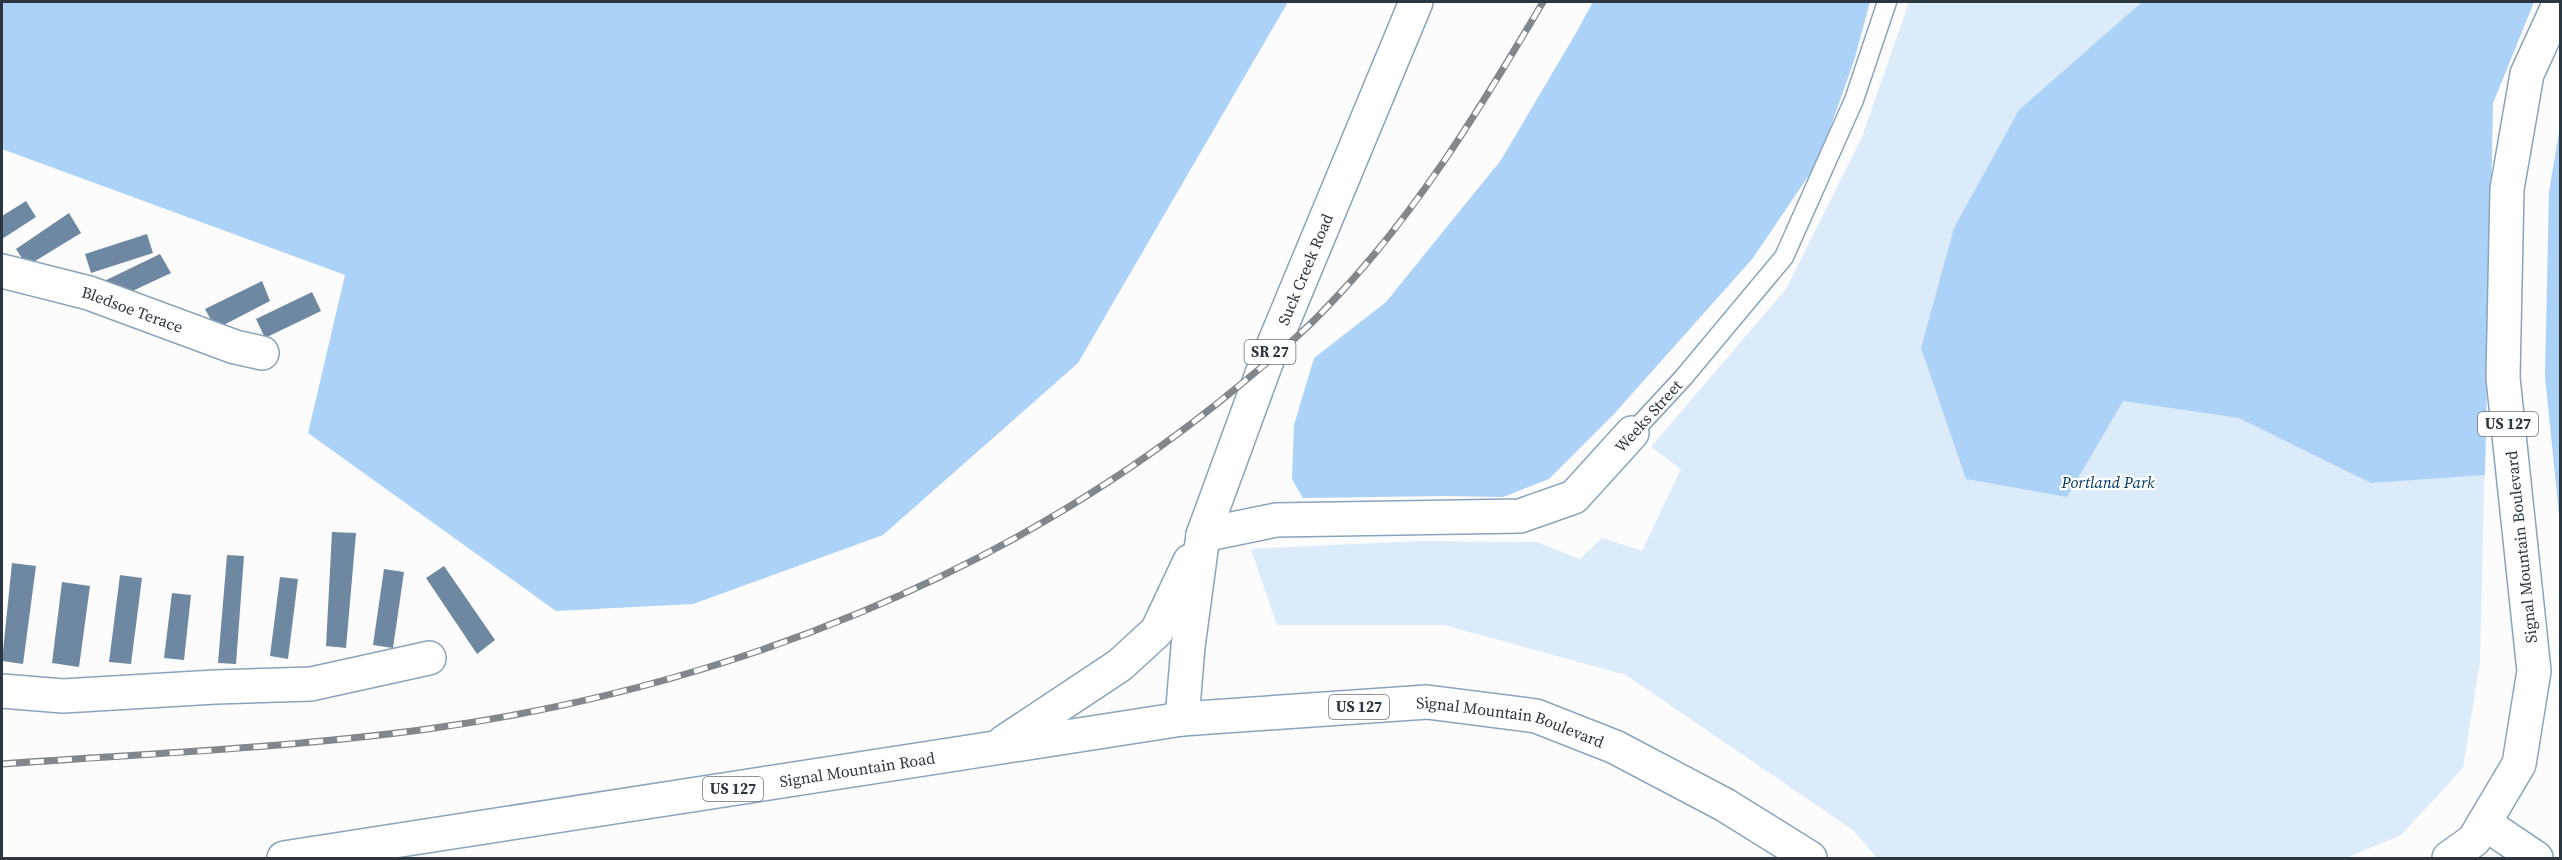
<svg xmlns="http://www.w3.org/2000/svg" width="2562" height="860" font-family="'Source Serif 4',serif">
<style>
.green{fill:#dcebfa}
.forest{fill:#add2f7}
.building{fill:#6f88a1}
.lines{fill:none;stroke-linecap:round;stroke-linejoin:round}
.service-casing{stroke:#8aa3bc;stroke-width:21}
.minor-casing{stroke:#8aa3bc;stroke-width:36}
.primary-casing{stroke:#8aa3bc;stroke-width:36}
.service{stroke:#fff;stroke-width:18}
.minor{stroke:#fff;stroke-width:33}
.primary{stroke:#fff;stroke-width:33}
.rail-casing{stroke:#81888d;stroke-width:7}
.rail{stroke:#fff;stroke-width:4.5;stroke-dasharray:14;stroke-linecap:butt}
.labels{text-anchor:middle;stroke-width:4.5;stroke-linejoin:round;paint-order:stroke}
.shield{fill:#fff;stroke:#6b7279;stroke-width:1.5}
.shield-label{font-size:15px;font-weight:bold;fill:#2b3640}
.street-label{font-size:16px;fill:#2b3640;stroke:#fff}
.park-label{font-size:16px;font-style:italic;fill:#003864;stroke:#fff}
</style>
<rect width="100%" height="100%" fill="#fcfcfc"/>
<polygon class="green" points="1909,2 2534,2 2493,103 2480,662 2463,768 2401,835 2346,858 1877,858 1853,830 1626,675 1444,625 1277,625 1251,549 1419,541 1537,542 1580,559 1602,538 1642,551 1681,469 1651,447 1786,289 1862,137"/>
<g class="forest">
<polygon points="2,2 1288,2 1078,363 883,535 693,604 556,611 308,433 345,275 2,149"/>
<polygon points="1593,2 1870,2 1854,61 1818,162 1753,258 1614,414 1549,479 1503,497 1446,496 1303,498 1292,479 1294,425 1314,358 1386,302 1501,160 1576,33"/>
<polygon points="2142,2 2534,2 2493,103 2485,475 2371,483 2239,418 2123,401 2067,497 1966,479 1921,348 1954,228 2019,110"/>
<polygon points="2560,126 2560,525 2545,376 2549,192"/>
</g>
<g class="building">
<polygon points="26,201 36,217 2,239 2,216"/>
<polygon points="69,213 81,233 27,266 16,249"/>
<polygon points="147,234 153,253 91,273 85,254"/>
<polygon points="160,254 171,273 111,301 98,284"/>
<polygon points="262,281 270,301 216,329 205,309"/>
<polygon points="312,292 321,311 265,338 256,319"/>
<polygon points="332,532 356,533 346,648 326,646"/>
<polygon points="227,555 244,556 236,664 218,663"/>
<polygon points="12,563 36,566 23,664 2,661"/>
<polygon points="444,566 495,640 477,654 426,578"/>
<polygon points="384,569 404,572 393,648 373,645"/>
<polygon points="120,575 142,578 131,664 109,662"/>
<polygon points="280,577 298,579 288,659 270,656"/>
<polygon points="62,582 90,586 79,667 52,663"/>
<polygon points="172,593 191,595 184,660 164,658"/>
</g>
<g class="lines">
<g class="service-casing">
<polyline id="service" points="1632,433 1683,378 1784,257 1854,100 1887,2"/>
</g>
<g class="minor-casing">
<g id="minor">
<path id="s1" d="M2 271 89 293 235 347 262 353"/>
<polyline points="1203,535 1276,520 1520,516 1574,497 1632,433"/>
<polyline points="2,691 63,696 215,687 311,684 429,658"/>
<polyline points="2484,823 2536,858"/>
</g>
</g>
<g class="primary-casing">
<g id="primary">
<path id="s2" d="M1182 719 1188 647 1203 535 1266 363 1416 2"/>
<polyline points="1004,742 1120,665 1157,631 1190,561"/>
<path id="s3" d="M284 858 1182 719 1427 702 1536 716 1615 747 1725 805 1810 858"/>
<polyline points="2449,858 2474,840 2519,764 2534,671 2503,378 2507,189 2527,74 2560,2"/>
</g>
</g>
<use href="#service" class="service"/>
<use href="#minor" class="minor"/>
<use href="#primary" class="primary"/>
<g class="rail-casing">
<path id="rail" d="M2 764C144 754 287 748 428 729 723 688 1010 576 1240 385 1270 360 1301 335 1328 306 1415 216 1480 109 1543 2"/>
</g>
<use href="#rail" class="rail"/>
</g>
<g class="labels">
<g class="shield">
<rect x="1244.5" y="340" width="51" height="24" rx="4.5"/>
<rect x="2478" y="412" width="60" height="24" rx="4.5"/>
<rect x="1329" y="695" width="60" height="24" rx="4.5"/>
<rect x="703" y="777" width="60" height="24" rx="4.5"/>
</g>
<g class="shield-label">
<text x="1270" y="357">SR 27</text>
<text x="2508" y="429">US 127</text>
<text x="1359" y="712">US 127</text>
<text x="733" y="794">US 127</text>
</g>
<g class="street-label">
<text dy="6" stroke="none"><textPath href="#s2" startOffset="470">Suck Creek Road</textPath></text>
<text dy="6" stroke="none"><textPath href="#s1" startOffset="136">Bledsoe Terace</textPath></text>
<text transform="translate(1648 416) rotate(-48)" y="6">Weeks Street</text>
<text transform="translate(2521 547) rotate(-96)" y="6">Signal Mountain Boulevard</text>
<text dy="6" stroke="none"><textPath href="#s3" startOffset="1240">Signal Mountain Boulevard</textPath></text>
<text dy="6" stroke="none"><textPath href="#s3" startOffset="580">Signal Mountain Road</textPath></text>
</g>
<g class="park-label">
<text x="2108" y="488">Portland Park</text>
</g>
</g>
<rect width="2562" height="860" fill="none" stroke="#2b3640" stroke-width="6"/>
</svg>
